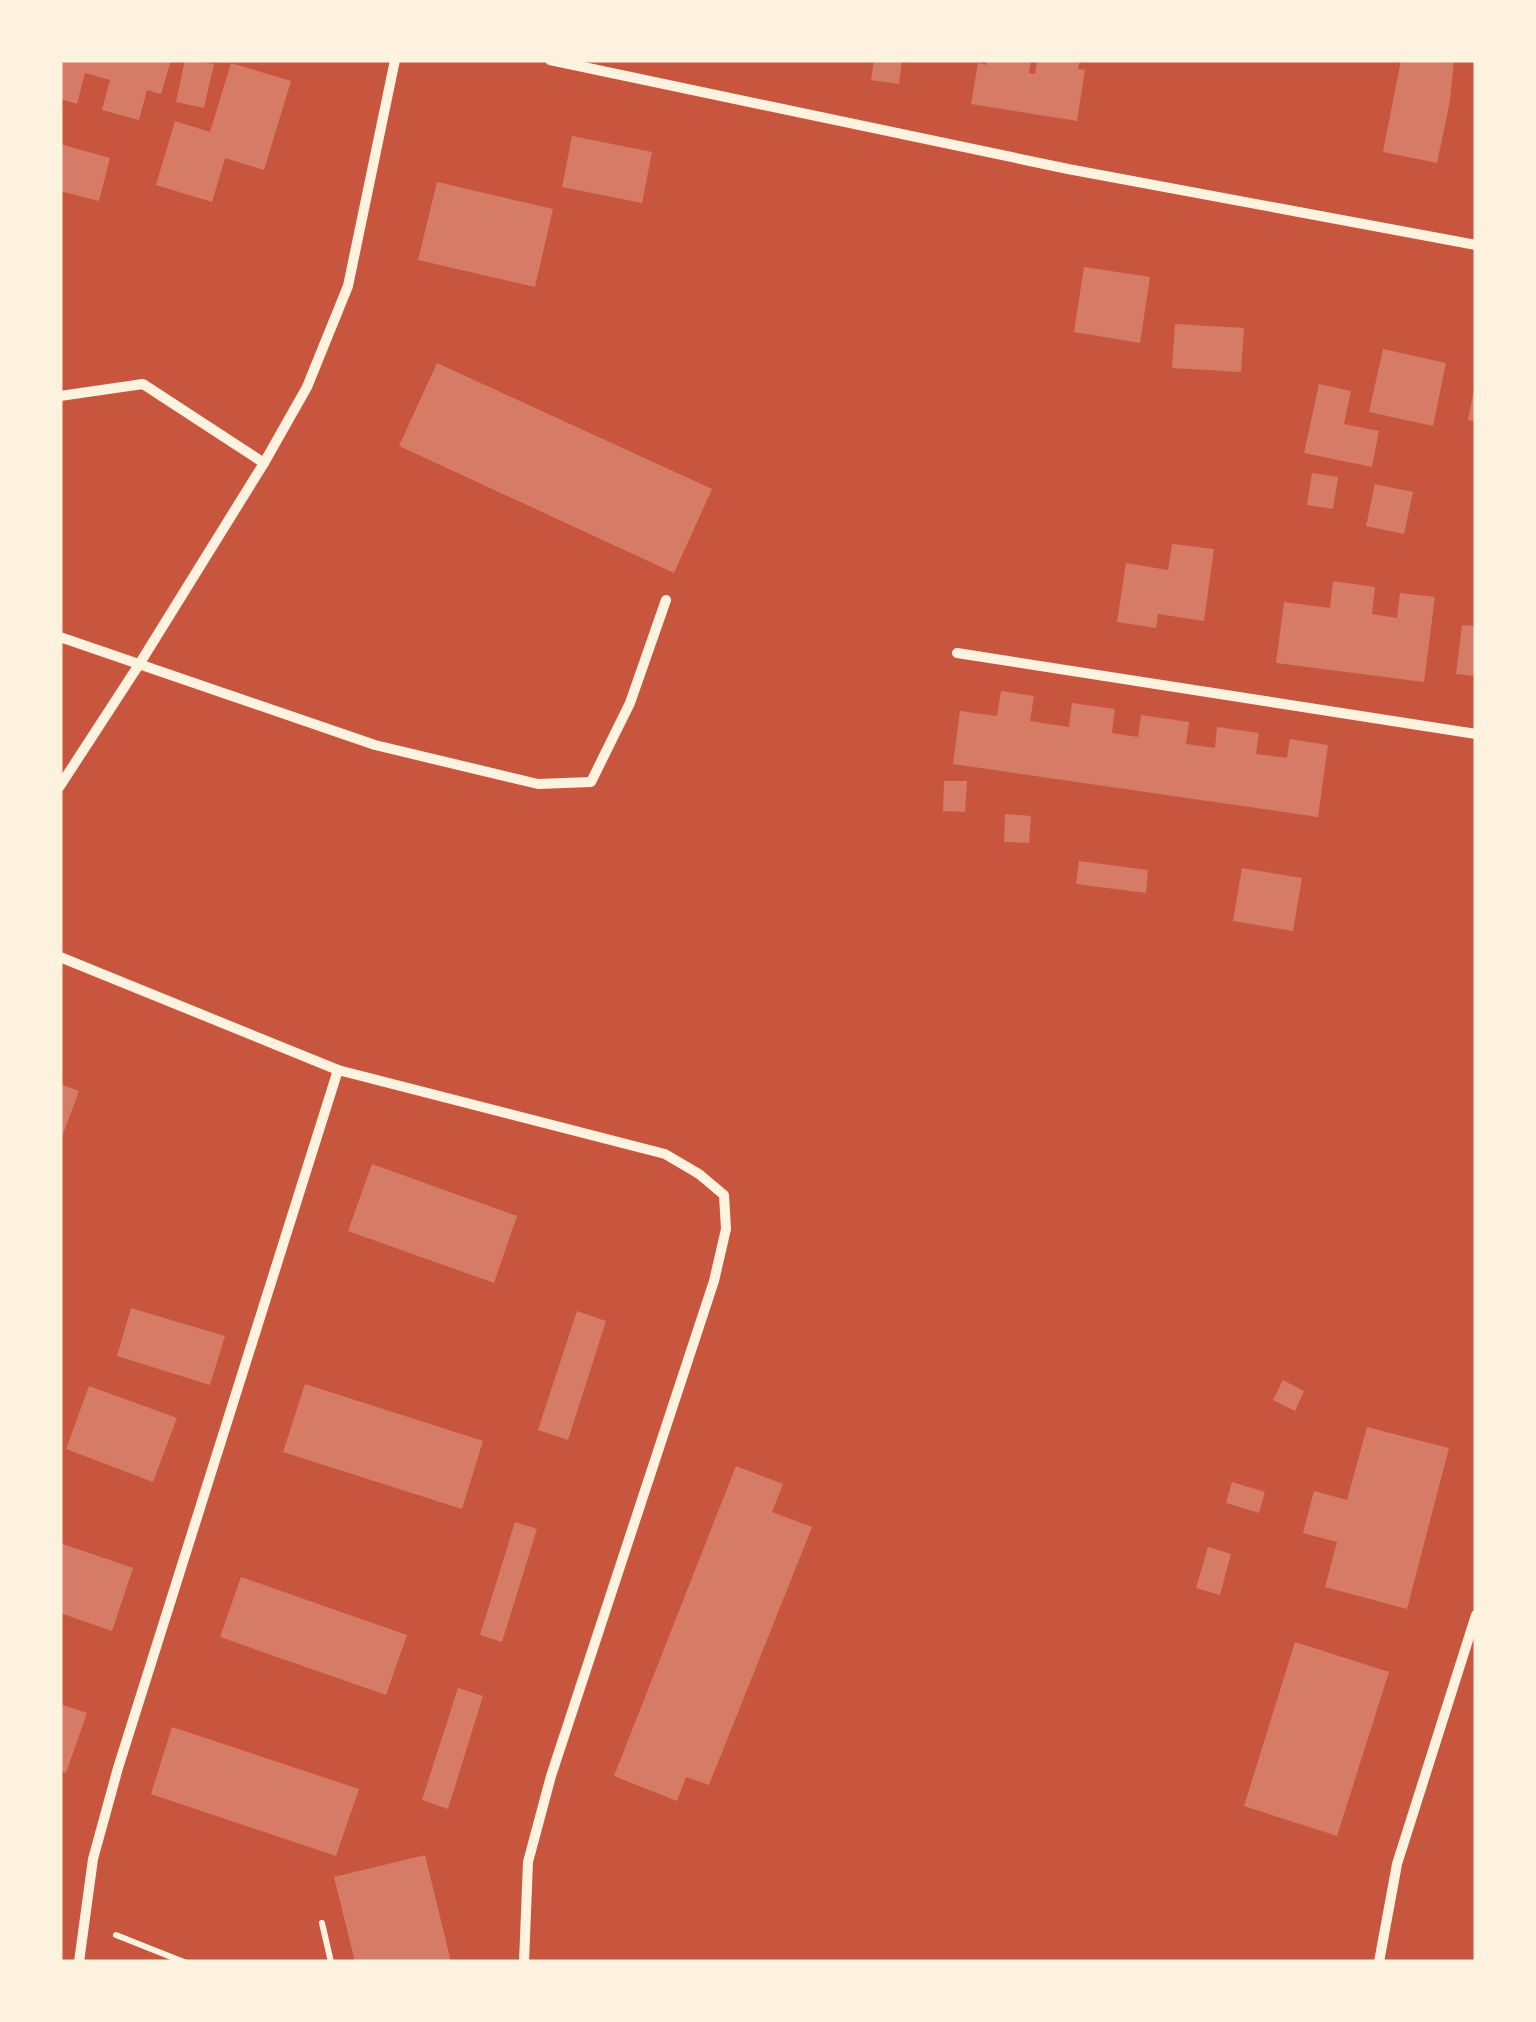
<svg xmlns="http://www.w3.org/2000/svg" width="1536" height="2022" font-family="'Fira Sans Condensed',sans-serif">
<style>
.building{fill:#d67c66}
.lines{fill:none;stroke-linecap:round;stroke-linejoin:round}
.path{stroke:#fff3e0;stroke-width:6}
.minor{stroke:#fff3e0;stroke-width:10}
</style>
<rect width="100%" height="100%" fill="#c8553d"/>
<g class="building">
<polygon points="60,60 171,60 161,94 147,90 139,120 102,110 110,80 85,73 77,104 60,99"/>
<polygon points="185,60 214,64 204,108 176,102"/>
<polygon points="874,60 902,60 899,84 871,80"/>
<polygon points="987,60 1031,60 1029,73 1035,74 1037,60 1080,60 1078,69 1085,70 1077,121 971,104 978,63 986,65"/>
<polygon points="1401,60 1454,60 1450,101 1437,163 1383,152"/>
<polygon points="231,63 291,81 264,170 225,158 212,202 156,185 175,121 210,132"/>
<polygon points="572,136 652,152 642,203 562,187"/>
<polygon points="60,144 110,158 99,201 60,191"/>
<polygon points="437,182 553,209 535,287 418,260"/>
<polygon points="1084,267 1150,277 1140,343 1074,332"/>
<polygon points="1175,324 1244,328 1241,372 1172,368"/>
<polygon points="1383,349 1446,363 1433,426 1369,412"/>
<polygon points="437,363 712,489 674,573 399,446"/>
<polygon points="1319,384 1351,391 1344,424 1379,431 1372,467 1304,453"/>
<polygon points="1474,389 1476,389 1476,422 1468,420"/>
<polygon points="1312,473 1338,477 1333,509 1307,505"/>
<polygon points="1375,484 1413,492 1404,534 1366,526"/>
<polygon points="1172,544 1214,549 1204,621 1158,614 1156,628 1117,622 1126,563 1168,570"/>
<polygon points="1333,581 1375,587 1372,614 1397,618 1400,593 1435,597 1424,682 1276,663 1284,602 1330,608"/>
<polygon points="1462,625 1476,626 1476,676 1456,674"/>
<polygon points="1001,691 1034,696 1030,721 1069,727 1072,703 1115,709 1112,733 1138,737 1141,715 1189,722 1186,744 1215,748 1217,727 1259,733 1256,754 1287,758 1290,739 1328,745 1318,817 953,764 960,711 997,716"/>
<polygon points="944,781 967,781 965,812 943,811"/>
<polygon points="1005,814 1031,816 1029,843 1004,842"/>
<polygon points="1079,861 1148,870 1146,893 1076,884"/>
<polygon points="1242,868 1302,878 1293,931 1233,921"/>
<polygon points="60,1084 79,1091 60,1142"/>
<polygon points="372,1164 517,1216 494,1283 348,1231"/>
<polygon points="131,1308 225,1336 210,1385 117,1356"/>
<polygon points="577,1311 606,1321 568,1440 538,1430"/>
<polygon points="1283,1380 1304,1391 1295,1411 1273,1400"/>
<polygon points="305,1384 483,1441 462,1509 283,1452"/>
<polygon points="89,1386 177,1418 153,1482 66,1449"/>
<polygon points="1367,1427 1449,1448 1407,1609 1325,1587 1337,1542 1303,1533 1314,1491 1347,1500"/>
<polygon points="736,1466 783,1484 772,1512 812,1527 709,1785 686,1777 677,1801 614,1776"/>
<polygon points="1232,1482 1265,1492 1259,1513 1226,1503"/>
<polygon points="515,1522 537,1529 502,1642 480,1635"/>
<polygon points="60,1543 133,1568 112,1631 60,1613"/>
<polygon points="1208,1547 1231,1554 1220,1595 1196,1588"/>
<polygon points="241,1577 407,1635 386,1695 220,1637"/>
<polygon points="1295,1642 1389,1672 1337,1836 1244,1806"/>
<polygon points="458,1688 483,1696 448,1809 422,1800"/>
<polygon points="60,1704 87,1713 66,1773 60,1771"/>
<polygon points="172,1727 359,1789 336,1856 151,1794"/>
<polygon points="425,1855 451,1962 355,1962 334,1877"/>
</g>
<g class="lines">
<g class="path">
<polyline points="322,1923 331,1962"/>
<polyline points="116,1935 184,1962"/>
</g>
<g class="minor">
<polyline points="550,60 1068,169 1476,245"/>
<polyline points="60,396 143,384 264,463"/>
<polyline points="60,637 375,745 538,784 591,782 630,703 666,600"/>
<polyline points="957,653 1476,734"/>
<polyline points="60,786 140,663 264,463 307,387 348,286 395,60"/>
<polyline points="60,957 338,1070 665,1154 699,1174 724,1195 726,1229 714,1281 551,1776 528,1862 524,1962"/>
<polyline points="79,1962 93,1859 118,1768 338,1070"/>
<polyline points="1379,1962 1397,1864 1476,1615"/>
</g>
</g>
<rect width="1536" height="2022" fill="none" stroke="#fff3e0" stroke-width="125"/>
</svg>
